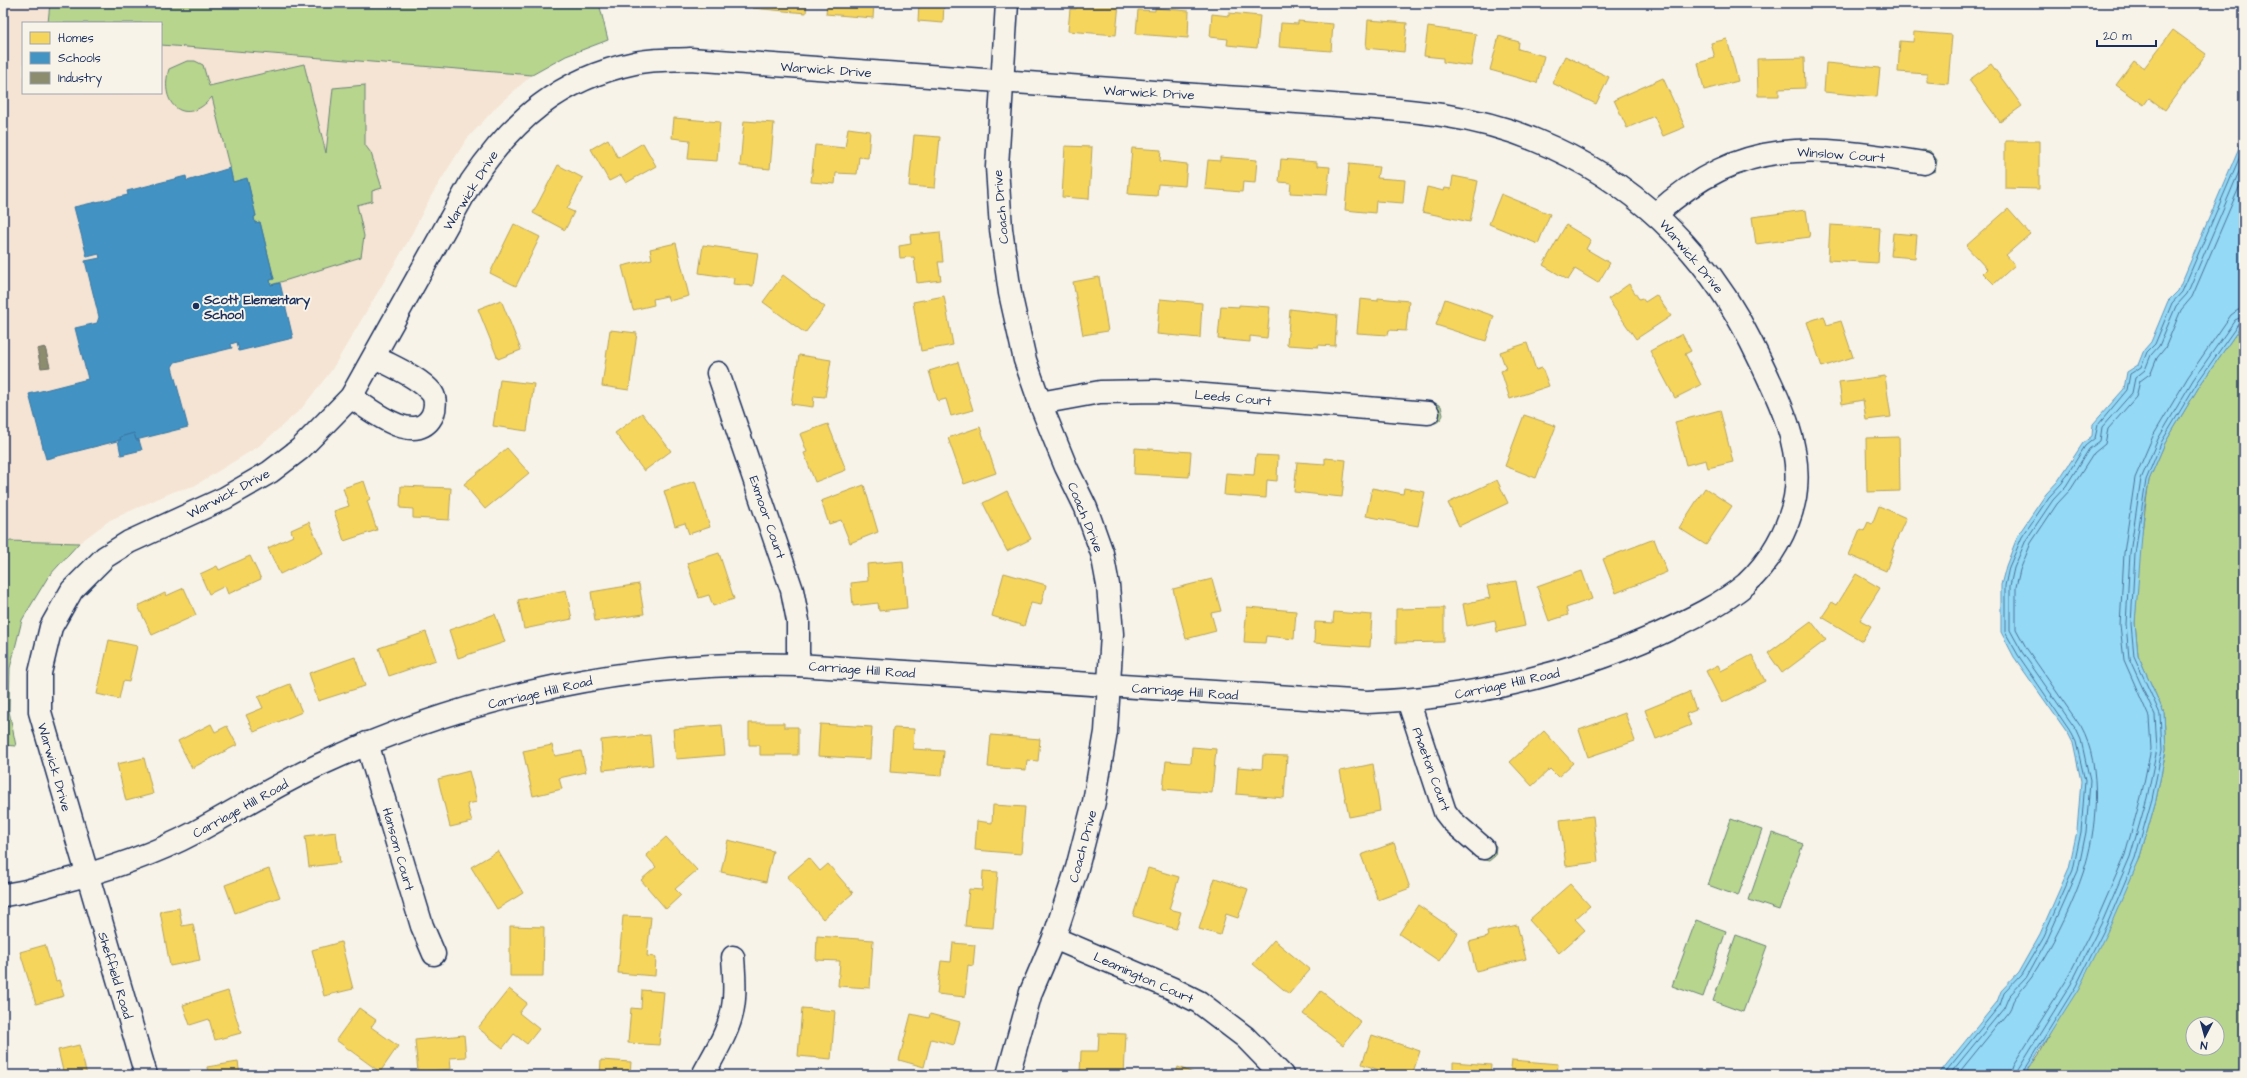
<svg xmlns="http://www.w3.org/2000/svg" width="2247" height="1078" font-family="'Architects Daughter',sans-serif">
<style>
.built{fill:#f5e4d3}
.green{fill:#b8d58e;stroke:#6a8276;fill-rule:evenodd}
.water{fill:#94d9f6;stroke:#6495b9}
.homes{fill:#f6d55c;stroke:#b4a35d}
.schools{fill:#4393c3;stroke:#3775a5}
.industry{fill:#8c8c6e;stroke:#6a7069}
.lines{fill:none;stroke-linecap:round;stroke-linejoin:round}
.shore{stroke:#4b739b;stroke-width:1}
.minor-casing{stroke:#1b2f5e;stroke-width:25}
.minor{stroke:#f7f3e8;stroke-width:22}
.poi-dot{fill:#1b2f5e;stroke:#f7f3e8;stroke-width:1.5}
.labels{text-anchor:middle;stroke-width:4;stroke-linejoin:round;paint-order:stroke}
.street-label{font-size:13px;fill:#1b2f5e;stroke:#f7f3e8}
.poi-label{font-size:13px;font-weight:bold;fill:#1b2f5e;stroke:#f7f3e8;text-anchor:start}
</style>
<rect width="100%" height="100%" fill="#f7f3e8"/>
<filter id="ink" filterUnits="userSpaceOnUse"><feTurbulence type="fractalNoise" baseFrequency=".025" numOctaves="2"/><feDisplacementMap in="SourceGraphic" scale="8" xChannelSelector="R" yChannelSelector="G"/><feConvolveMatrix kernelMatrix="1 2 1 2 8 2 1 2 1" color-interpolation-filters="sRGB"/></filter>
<g filter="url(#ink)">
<polygon class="built" points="3,3 50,3 48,23 23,23 23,93 161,93 161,45 532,75 498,105 466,140 431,196 407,243 331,371 301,409 259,446 194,486 175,491 110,520 79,543 8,541 3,544"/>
<g class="green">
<polygon points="50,3 599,3 608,40 566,56 532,75 161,45 161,23 48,23"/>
<path d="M187 61H195L203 65 209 86 304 64 326 153 333 88 365 85V145L371 153 382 188 372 191V201L357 205 364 236 361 257 271 285 270 280 274 279 260 222 255 223 254 217 256 216 247 179 233 182 212 97C186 128 158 105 169 69Z"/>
<polygon points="1923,150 1930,151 1937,160 1935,171 1925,175 1918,173 1919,151"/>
<path d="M2244 322V1075H2024L2040 1053 2139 860 2156 800 2166 750 2164 713 2138 655 2135 623 2139 554 2149 480 2165 443 2200 385ZM2193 1024H2217V1048H2193Z"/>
<path d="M1433 402 1441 406 1443 415C1440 422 1435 425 1427 423V403Z"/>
<polygon points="8,541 79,543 48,577 22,620 10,668 9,711 16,746 3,745 3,544"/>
<polygon points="1731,819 1762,830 1738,896 1708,885"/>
<polygon points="1772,833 1803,844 1779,910 1749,900"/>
<polygon points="1490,841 1496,846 1495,856 1489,861 1479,859 1475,853"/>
<polygon points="1696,920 1726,931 1703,997 1672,986"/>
<polygon points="1736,935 1767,946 1743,1012 1713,1001"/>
</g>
<polygon class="water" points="2244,136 2244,322 2200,385 2165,443 2149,480 2144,510 2135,623 2138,655 2164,713 2166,750 2156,800 2139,860 2111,924 2079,988 2024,1075 1938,1075 1997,1002 2001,991 2018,973 2040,934 2069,868 2077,831 2081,781 2073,743 2069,735 2014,657 2001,632 2001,585 2006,566 2018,535 2046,494 2058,481 2083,443 2092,436 2093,424 2124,389 2127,372 2138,365 2144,350 2151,342 2168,301 2178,291"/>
<g class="homes">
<polygon points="685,3 704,3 704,8 685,7"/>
<polygon points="753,3 807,3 806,13 752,8"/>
<polygon points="827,3 874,3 873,18 826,14"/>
<polygon points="919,3 944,3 943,23 918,21"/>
<polygon points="1077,3 1119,3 1116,35 1068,31 1070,9 1076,9"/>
<polygon points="1155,8 1189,11 1188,38 1136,34 1138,10 1155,11"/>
<polygon points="1229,13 1260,16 1257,48 1227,45 1228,39 1210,37 1212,14 1229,16"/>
<polygon points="1368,20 1407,23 1404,52 1366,48"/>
<polygon points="1298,21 1333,24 1331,51 1279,47 1281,23 1298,24"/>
<polygon points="1428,27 1476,34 1471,66 1443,62 1443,58 1424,56"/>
<polygon points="2173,30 2206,54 2165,110 2149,98 2144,105 2116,85 2134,61 2144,68"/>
<polygon points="1914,32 1952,35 1948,84 1927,82 1927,74 1898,72 1900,41 1913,42"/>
<polygon points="1499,36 1519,42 1518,49 1544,56 1537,83 1490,70"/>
<polygon points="1727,39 1738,81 1704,90 1698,63 1715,58 1711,43"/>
<polygon points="1565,56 1609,77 1596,104 1552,83"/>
<polygon points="1804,58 1805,88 1779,89 1779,96 1758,96 1757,59"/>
<polygon points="1826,63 1880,68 1877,97 1824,92"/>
<polygon points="1991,64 2022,106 2000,122 1969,80"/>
<polygon points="1663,78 1685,127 1663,136 1654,116 1627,128 1614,100"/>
<polygon points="674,118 720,122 717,161 688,159 690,140 672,138"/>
<polygon points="744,121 774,123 770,169 740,166"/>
<polygon points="848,128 870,131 868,158 859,157 857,174 836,173 835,184 811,182 815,145 845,148"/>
<polygon points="914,135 940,137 935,188 909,186"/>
<polygon points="608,139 618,158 643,143 656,166 626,183 621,175 609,181 591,149"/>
<polygon points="2005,141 2039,141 2039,189 2005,188"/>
<polygon points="1065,146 1092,147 1089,199 1062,197"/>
<polygon points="1132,148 1161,150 1160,161 1187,164 1185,186 1158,184 1157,196 1128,194"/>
<polygon points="1220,157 1257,160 1255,183 1243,182 1242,192 1205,189 1208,160 1220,161"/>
<polygon points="1281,159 1317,162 1317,166 1330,167 1327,195 1290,193 1291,183 1279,182"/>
<polygon points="1349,164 1379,167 1377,178 1405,180 1403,203 1376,201 1375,213 1345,210"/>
<polygon points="558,165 583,178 567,209 574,212 565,230 533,213"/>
<polygon points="1453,176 1478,181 1470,222 1422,212 1427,187 1444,191 1445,188 1451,189"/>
<polygon points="1501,194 1550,214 1538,244 1489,224"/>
<polygon points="2008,209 2030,234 2006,255 2015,265 1994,284 1983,273 1987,269 1966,246"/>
<polygon points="1806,210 1810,237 1756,244 1752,217"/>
<polygon points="514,224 540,237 516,286 490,273"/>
<polygon points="1566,225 1591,240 1586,249 1610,263 1598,283 1575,269 1568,280 1543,265"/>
<polygon points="1830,225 1880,228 1878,263 1828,260"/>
<polygon points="940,232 943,262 938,262 941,280 917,283 914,257 900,258 899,246 911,244 910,235"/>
<polygon points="1893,233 1917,235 1915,258 1891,256"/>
<polygon points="676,243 689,296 669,301 667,296 653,299 654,305 633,310 622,266 652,259 650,249"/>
<polygon points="703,245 758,253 753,286 733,284 734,278 699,273"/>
<polygon points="783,275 825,307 805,333 763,302"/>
<polygon points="1099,277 1108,331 1083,335 1073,282"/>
<polygon points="1629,284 1639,299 1642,298 1645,302 1656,295 1671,316 1636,339 1608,299"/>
<polygon points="944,296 953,345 921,351 913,302"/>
<polygon points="1378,298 1409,301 1406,331 1389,330 1388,335 1357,333 1360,299 1378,301"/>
<polygon points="1160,299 1202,303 1200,338 1157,334"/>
<polygon points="1445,299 1494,316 1486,341 1436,325"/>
<polygon points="501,300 521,350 498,359 478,309"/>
<polygon points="1239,305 1270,307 1267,338 1250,336 1250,342 1218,339 1221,306 1239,307"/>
<polygon points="1290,309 1337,315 1335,346 1318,345 1318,347 1287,345"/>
<polygon points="1824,316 1827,325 1841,321 1853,357 1822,367 1807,322"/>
<polygon points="610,330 637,333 629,390 602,386"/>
<polygon points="1682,334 1691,351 1685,354 1701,385 1675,398 1650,351"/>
<polygon points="1527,343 1536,370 1542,368 1549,386 1510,399 1501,371 1506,369 1500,352"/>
<polygon points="799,355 831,360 825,397 814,396 813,407 791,404"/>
<polygon points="958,362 973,410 951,416 946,399 938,401 929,371"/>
<polygon points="1885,376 1891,417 1866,420 1863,400 1842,404 1839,382"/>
<polygon points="500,380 534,384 527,431 493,426"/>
<polygon points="1720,410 1733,462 1708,468 1706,460 1686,465 1675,422"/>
<polygon points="642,413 671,451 644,471 615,433"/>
<polygon points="1524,415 1556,426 1536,478 1505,466"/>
<polygon points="828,424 846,470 815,482 804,453 807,452 800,434"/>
<polygon points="980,427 996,473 964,484 948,438"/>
<polygon points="1899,437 1900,491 1867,492 1866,438"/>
<polygon points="507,448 529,473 485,509 464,484"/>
<polygon points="1135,448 1191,452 1189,477 1134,474"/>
<polygon points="1256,455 1278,456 1277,481 1267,480 1266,498 1224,495 1226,473 1254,475"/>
<polygon points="1325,458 1346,460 1342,497 1294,492 1297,462 1325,464"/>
<polygon points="1497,480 1508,503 1459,526 1448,503"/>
<polygon points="364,481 370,499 367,501 377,530 344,541 334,511 349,506 343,488"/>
<polygon points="695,481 710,527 689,534 685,523 675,526 664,491"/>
<polygon points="864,485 878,532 850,543 841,520 829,524 821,501"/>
<polygon points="401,486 451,488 449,520 413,518 413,509 400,508"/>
<polygon points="1372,488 1403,494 1404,488 1425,492 1418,526 1366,516"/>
<polygon points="1705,488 1732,506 1706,545 1679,528"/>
<polygon points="1007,491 1031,539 1007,551 983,503"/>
<polygon points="1879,506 1906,518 1892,550 1894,550 1886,571 1849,555 1860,529 1864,531 1868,522 1872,524"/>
<polygon points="309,522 323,553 280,574 268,548 293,536 291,530"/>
<polygon points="1654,539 1667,572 1616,593 1603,559"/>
<polygon points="719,553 734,599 713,606 709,595 699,598 687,563"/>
<polygon points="250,556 261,579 228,594 225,586 209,594 200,574 217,566 219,570"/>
<polygon points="903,561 907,608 879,611 878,603 853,606 851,583 868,581 867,564"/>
<polygon points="1582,571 1592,599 1566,608 1568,615 1549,621 1537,587"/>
<polygon points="1004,573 1046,585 1041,605 1031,603 1024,626 992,616"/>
<polygon points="1856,574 1880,588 1860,620 1871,626 1862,641 1822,617 1832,602 1837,605"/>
<polygon points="1212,579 1221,611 1211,613 1216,631 1186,639 1173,589"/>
<polygon points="1516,581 1525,626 1497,632 1495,620 1467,626 1463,604 1490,598 1487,586"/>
<polygon points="639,584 644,614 595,621 591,592"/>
<polygon points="184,588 196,615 152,635 138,606 165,593 166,596"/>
<polygon points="566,590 572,619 524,629 518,600"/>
<polygon points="1247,607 1296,611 1294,639 1266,636 1265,643 1244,642"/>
<polygon points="1444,608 1444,642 1396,643 1396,609"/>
<polygon points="1334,612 1372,615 1370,647 1314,643 1315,622 1333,623"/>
<polygon points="495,614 505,642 458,658 449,630"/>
<polygon points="1811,621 1826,640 1782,673 1768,653"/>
<polygon points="426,632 436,660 389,676 379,648"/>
<polygon points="109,640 137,646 129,682 123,681 119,699 97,694"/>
<polygon points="1752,655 1765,681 1722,703 1706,671 1718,665 1721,671"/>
<polygon points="355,657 365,686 318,701 309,673"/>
<polygon points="290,684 302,712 254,732 246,715 263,708 258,697"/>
<polygon points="1689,692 1696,710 1686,714 1691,725 1656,739 1645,710"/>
<polygon points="1625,713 1635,741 1588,757 1579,730"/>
<polygon points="749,723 784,723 784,727 798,727 798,755 760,755 760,745 749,745"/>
<polygon points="211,724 215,732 227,726 237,745 192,768 178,741"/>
<polygon points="820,724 872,727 870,759 818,756"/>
<polygon points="722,725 725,755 676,759 673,729"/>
<polygon points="893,728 914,729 913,749 944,751 942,776 890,772"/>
<polygon points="1544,731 1573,763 1558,777 1550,769 1532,786 1510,762"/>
<polygon points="650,735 653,765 603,770 601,740"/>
<polygon points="991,735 1040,739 1038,761 1027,760 1026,770 988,767"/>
<polygon points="552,745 555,756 581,751 586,772 559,778 562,789 533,796 523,751"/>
<polygon points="1192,747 1216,749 1212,793 1163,789 1166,761 1191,763"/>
<polygon points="1263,755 1287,756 1284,798 1236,794 1238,767 1262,769"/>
<polygon points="144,758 153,794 126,801 117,764"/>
<polygon points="1373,764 1380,811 1349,817 1340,771"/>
<polygon points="469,771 477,802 467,804 472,822 450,827 438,779"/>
<polygon points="993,805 1025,807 1021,854 975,850 977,821 992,823"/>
<polygon points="1593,816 1598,862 1566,866 1560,820"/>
<polygon points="336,832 340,863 309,867 305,836"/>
<polygon points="666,837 697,870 675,889 681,895 666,909 641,880 656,867 646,855"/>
<polygon points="728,840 773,851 766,882 721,872"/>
<polygon points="1394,843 1410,888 1378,900 1361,855"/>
<polygon points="498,851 523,893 497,909 471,867"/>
<polygon points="809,858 820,871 828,864 853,893 823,919 787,877"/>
<polygon points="1148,868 1179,877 1169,909 1181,912 1176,929 1133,916"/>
<polygon points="269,869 280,897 235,913 225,885"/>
<polygon points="983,871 998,872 993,928 965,926 969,889 982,890"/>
<polygon points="1215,878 1248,889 1238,918 1226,914 1220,935 1199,929"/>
<polygon points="1570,884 1590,906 1575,919 1585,930 1559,953 1529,920"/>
<polygon points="1418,905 1458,933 1439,961 1399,934"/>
<polygon points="179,908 182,926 193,924 200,960 170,966 160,911"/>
<polygon points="623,916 651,917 647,956 656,957 655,976 618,973"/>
<polygon points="1517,925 1526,959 1476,971 1469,942 1488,937 1487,932"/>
<polygon points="510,926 544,927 543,976 510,976"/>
<polygon points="817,936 873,940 870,988 838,986 840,961 816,960"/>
<polygon points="1274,940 1310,970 1289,994 1253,964"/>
<polygon points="341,942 353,989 324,996 312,950"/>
<polygon points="953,943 975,945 973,966 968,965 965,997 937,994 941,961 951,962"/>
<polygon points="45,945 56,981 59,980 64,996 36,1004 20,952"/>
<polygon points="509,989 527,1003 519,1013 539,1029 527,1044 514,1034 503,1048 478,1028"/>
<polygon points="642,990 664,992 659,1045 628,1043 631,1008 641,1009"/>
<polygon points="228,991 241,1033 215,1040 209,1019 190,1025 183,1005"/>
<polygon points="1321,991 1361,1022 1343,1045 1303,1014"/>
<polygon points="359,1008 376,1020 371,1027 398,1046 380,1072 336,1040"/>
<polygon points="802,1008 835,1011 831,1059 798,1056"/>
<polygon points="911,1014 929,1018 930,1014 960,1022 954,1045 931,1039 924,1067 899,1060"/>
<polygon points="1099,1033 1126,1034 1124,1075 1080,1075 1081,1051 1098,1051"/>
<polygon points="464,1035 466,1057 450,1058 451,1069 418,1072 415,1040"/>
<polygon points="1372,1035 1420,1051 1412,1075 1393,1075 1362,1064"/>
<polygon points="79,1045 87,1075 64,1075 58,1050"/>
<polygon points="601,1060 631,1062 630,1075 600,1075"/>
<polygon points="1512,1060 1558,1064 1557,1075 1510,1075"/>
<polygon points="238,1062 240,1075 208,1075 207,1067"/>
<polygon points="1453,1062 1491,1065 1490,1075 1443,1075 1443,1073 1453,1074"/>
<polygon points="1178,1067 1198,1075 1175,1075"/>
</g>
<g class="schools">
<polygon points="230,168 233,182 247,178 256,216 254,217 255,223 260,222 274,279 270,280 271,285 280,283 293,338 239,351 237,342 231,344 232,348 175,362 172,367 188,427 136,440 134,433 120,437 121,440 46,459 29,394 88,379 75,328 97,323 99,317 85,261 100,258 99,254 87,257 74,207 128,195 127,191 186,176 187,181"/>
<polygon points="134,433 136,440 139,440 142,450 121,455 118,440 121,440 120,437"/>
</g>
<polygon class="industry" points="45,347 50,367 41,368 37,349"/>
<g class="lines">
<g class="shore">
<polyline points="1943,1075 2000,1005 2004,993 2021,975 2044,936 2073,870 2081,832 2085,781 2076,742 2072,734 2018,655 2005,632 2005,586 2009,567 2022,537 2049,497 2062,483 2085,446 2095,438 2098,425 2127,390 2130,374 2141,367 2147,352 2155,344 2172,303 2182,292 2244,147"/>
<polyline points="1949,1075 2004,1008 2009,996 2026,978 2048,938 2078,871 2086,832 2090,781 2081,740 2077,731 2022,652 2010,630 2010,586 2014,568 2026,540 2053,500 2066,486 2089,449 2100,441 2102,427 2132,393 2135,378 2145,370 2151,355 2159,346 2176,306 2187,294 2244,160"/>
<path d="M1957 1075 2009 1011C2012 1007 2012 1001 2015 998 2025 985 2035 975 2042 961 2058 934 2073 903 2083 873 2097 832 2103 766 2081 727L2027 649 2016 629V587L2020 570 2031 543 2057 504 2071 489 2094 453 2105 444 2108 429 2136 397 2140 381 2151 373 2157 358 2165 348 2181 310 2192 297 2244 176"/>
<polyline points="2010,1075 2013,1065 2066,981 2098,917 2125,855 2141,797 2151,749 2149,717 2124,660 2120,625 2124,553 2135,478 2153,436 2188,377 2231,315 2238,310 2244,310"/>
<polyline points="2016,1075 2018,1069 2071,984 2103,920 2130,857 2147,798 2157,749 2155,715 2129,658 2126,624 2130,553 2141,479 2158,439 2193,380 2235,320 2244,316"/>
<polyline points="2021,1075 2076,986 2108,922 2135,858 2152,799 2162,750 2160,714 2134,656 2131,624 2135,554 2146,480 2162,441 2197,383 2239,323 2244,321"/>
</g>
<g class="minor-casing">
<g id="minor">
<polyline points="1007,3 997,167 1001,229 1010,293 1025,360 1040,403 1066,467 1086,508 1102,553 1108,585 1112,634 1106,732 1094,802 1077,868 1054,938 1031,992 1008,1075"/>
<path d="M1656 214C1744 134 1815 146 1924 163"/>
<polyline points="718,373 792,590 798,621 798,665"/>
<path d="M351 397C369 409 417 449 433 414 435 408 436 399 432 393 419 377 393 367 375 357"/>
<polyline points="1040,403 1100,392 1156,391 1428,413"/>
<polyline points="1408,700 1445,812 1452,821 1483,848"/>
<polyline points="367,743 422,926 434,954"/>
<path d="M3 895C21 893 39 888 56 883 104 871 151 856 194 833 239 809 282 781 328 761 474 694 637 660 798 665L1367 702C1472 698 1562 677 1659 634 1688 620 1721 605 1746 584 1770 562 1789 529 1795 497 1804 443 1774 389 1751 342 1705 249 1631 179 1535 140 1475 115 1412 110 1347 106 1302 102 1256 99 1210 96 1037 84 863 71 690 59 672 60 652 59 635 63 559 79 513 120 471 182L351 397 300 449 270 472 225 498 129 542 105 557 72 590 51 627 40 673V712L146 1075"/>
<polyline points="1054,938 1171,988 1199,1002 1245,1037 1282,1075"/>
<path d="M703 1075C714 1054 730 1030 733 1007 736 990 734 974 733 957"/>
</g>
</g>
<use href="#minor" class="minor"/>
</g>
</g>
<circle class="poi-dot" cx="196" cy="306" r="4"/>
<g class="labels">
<g class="street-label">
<text transform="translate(826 69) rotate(4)" y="5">Warwick Drive</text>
<text transform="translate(1149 92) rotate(3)" y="5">Warwick Drive</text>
<text transform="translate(1841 154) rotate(4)" y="5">Winslow Court</text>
<text transform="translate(470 190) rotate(-58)" y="5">Warwick Drive</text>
<text transform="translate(1000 207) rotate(-95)" y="5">Coach Drive</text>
<text transform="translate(1692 256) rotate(50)" y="5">Warwick Drive</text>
<text transform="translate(1233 397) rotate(5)" y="5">Leeds Court</text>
<text transform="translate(228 493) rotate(-28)" y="5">Warwick Drive</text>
<text transform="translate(768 517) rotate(71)" y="5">Exmoor Court</text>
<text transform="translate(1086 517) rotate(68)" y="5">Coach Drive</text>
<text transform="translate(862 669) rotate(4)" y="5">Carriage Hill Road</text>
<text transform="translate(1507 683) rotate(-12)" y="5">Carriage Hill Road</text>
<text transform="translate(1185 691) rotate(4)" y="5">Carriage Hill Road</text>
<text transform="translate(540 692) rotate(-13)" y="5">Carriage Hill Road</text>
<text transform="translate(55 767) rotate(74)" y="5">Warwick Drive</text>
<text transform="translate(1432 769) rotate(70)" y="5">Phaeton Court</text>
<text transform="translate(240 808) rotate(-29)" y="5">Carriage Hill Road</text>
<text transform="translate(1082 846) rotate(-75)" y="5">Coach Drive</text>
<text transform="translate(399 849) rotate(74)" y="5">Hansom Court</text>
<text transform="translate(116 975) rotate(73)" y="5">Sheffield Road</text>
<text transform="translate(1144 977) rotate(24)" y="5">Leamington Court</text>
</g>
<g class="poi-label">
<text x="204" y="304">Scott Elementary<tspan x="204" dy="15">School</tspan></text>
</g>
</g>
<rect width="2247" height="1078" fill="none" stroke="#f7f3e8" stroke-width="16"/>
<rect x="8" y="8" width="2231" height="1062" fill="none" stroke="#1b2f5e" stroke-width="1.5" filter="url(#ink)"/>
<rect x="22" y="22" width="140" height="72" fill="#f7f3e8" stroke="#9fa5b1"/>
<rect x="30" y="32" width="20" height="12" fill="#f6d55c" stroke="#9fa5b1"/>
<text x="58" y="42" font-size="12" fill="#1b2f5e">Homes</text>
<rect x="30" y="52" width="20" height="12" fill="#4393c3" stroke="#9fa5b1"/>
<text x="58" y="62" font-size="12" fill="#1b2f5e">Schools</text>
<rect x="30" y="72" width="20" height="12" fill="#8c8c6e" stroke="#9fa5b1"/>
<text x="58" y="82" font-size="12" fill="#1b2f5e">Industry</text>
<g transform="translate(2205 1036) rotate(186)"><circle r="19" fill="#f7f3e8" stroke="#9fa5b1"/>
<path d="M0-3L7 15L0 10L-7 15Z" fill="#1b2f5e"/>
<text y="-6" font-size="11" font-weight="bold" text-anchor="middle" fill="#1b2f5e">N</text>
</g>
<path d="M2097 40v6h59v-6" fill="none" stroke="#1b2f5e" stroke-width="2"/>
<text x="2103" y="40" font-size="12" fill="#1b2f5e" stroke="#f7f3e8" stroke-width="3" paint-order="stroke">20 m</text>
</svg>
